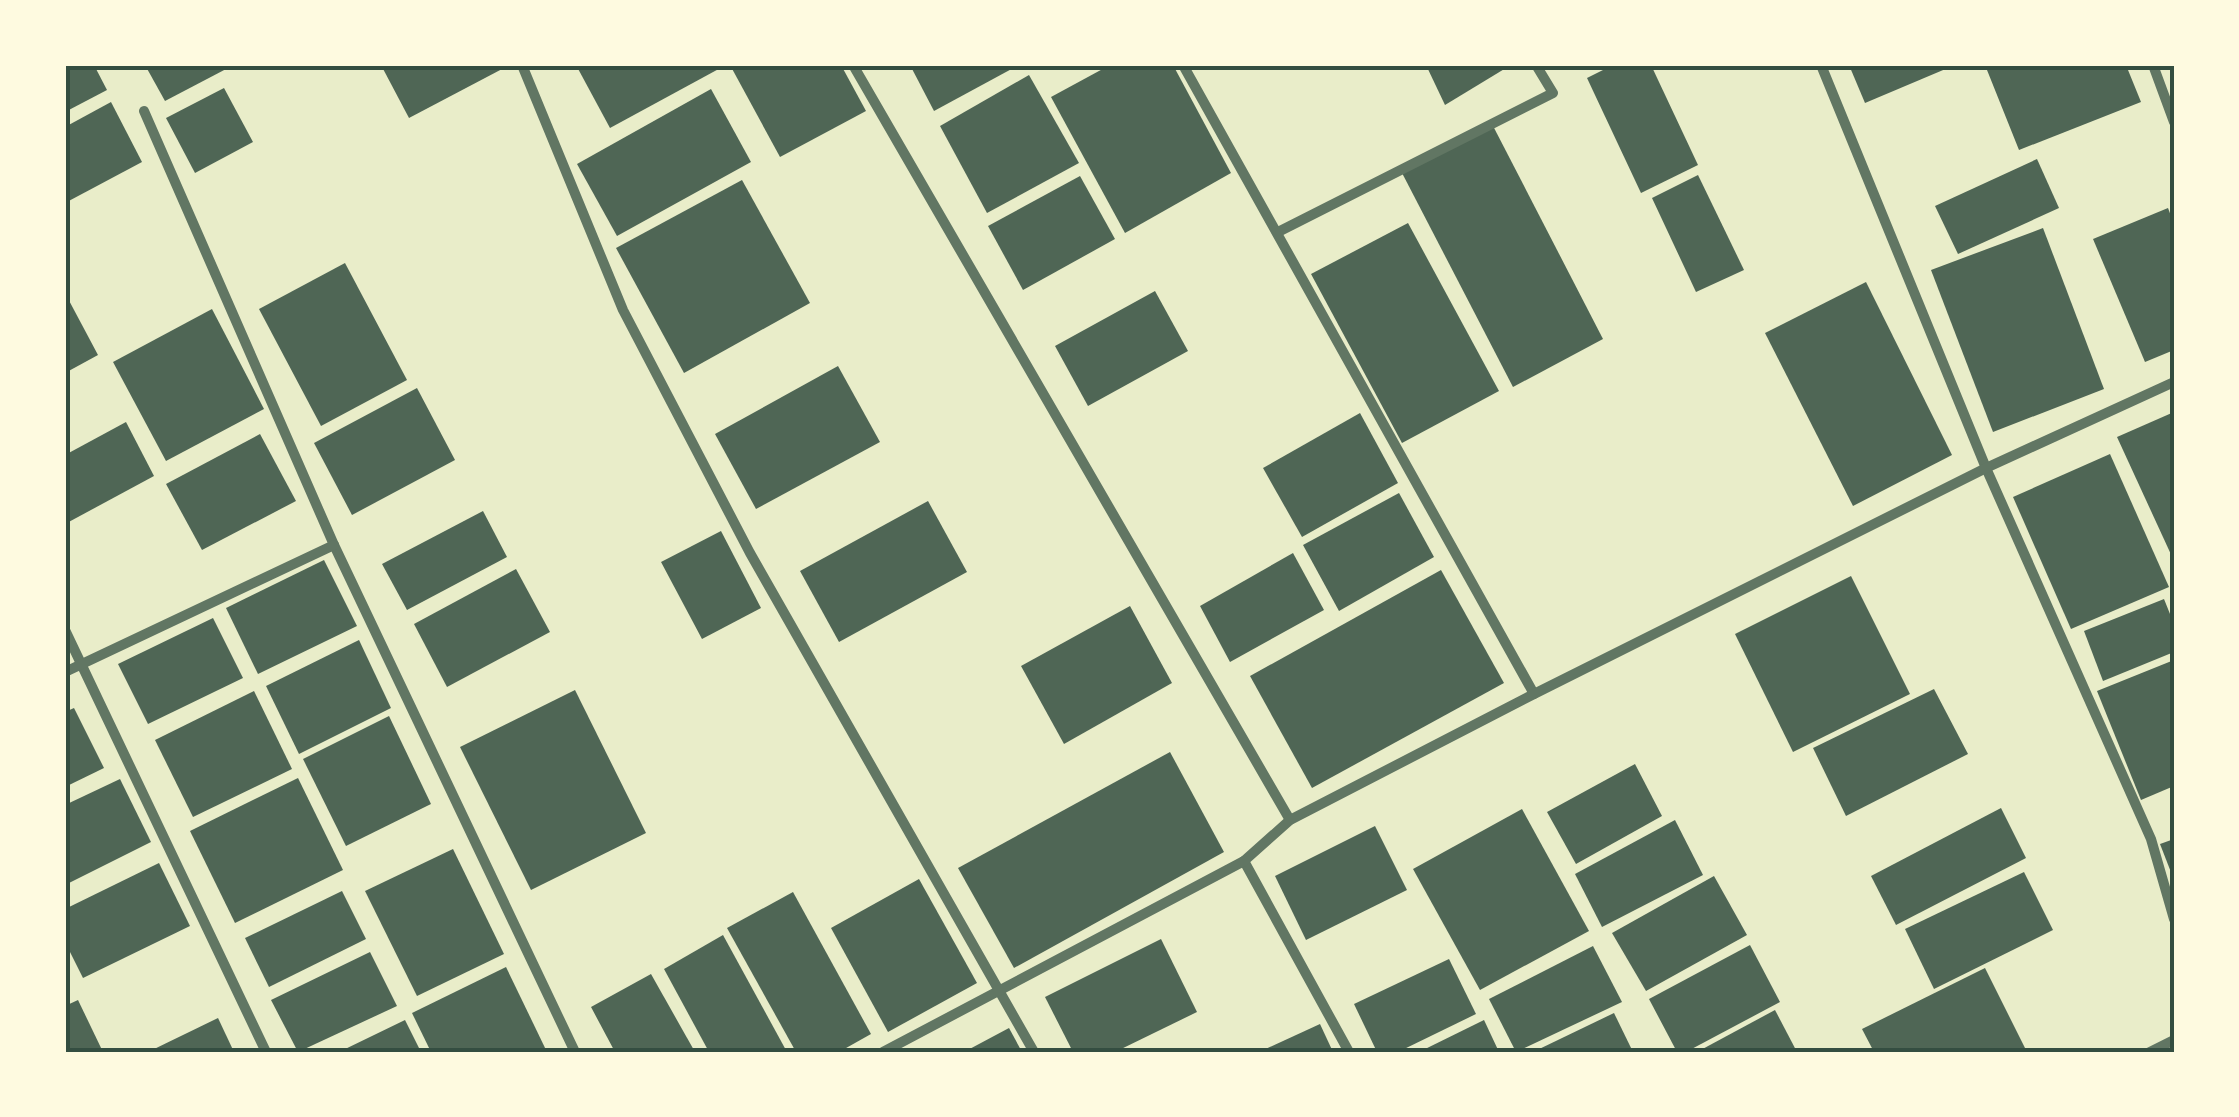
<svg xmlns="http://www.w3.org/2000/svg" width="2239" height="1117" font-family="Barlow,sans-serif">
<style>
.building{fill:#4f6655}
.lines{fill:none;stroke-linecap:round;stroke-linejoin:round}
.minor{stroke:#617663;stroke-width:10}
.neatline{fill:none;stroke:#344e41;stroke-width:4}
</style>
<rect width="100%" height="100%" fill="#e9edc9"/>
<g class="building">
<polygon points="65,65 94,65 107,90 65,112"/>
<polygon points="145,65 226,65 228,68 165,101"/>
<polygon points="381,65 502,65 504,68 409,118"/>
<polygon points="576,65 726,65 610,128"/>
<polygon points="730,65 841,65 866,111 780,157"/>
<polygon points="910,65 1019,65 934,111"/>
<polygon points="1110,65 1173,65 1231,173 1125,233 1051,97"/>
<polygon points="1426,65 1504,65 1506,68 1445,105"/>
<polygon points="1613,65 1651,65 1698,165 1641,193 1587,78"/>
<polygon points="1849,65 1955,65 1865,103"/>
<polygon points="1985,65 2126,65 2141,102 2019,150"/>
<polygon points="1029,75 1079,163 987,213 940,126"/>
<polygon points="224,88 253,142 195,173 166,118"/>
<polygon points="711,89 751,162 617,236 577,164"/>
<polygon points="111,102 142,162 65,203 65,127"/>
<polygon points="1492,124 1603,339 1513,387 1401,171"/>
<polygon points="2037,159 2059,208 1958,254 1935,206"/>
<polygon points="1698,175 1744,270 1696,292 1652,198"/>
<polygon points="1080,176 1115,239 1023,290 988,226"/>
<polygon points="742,180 810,303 684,373 616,248"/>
<polygon points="2168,208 2174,224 2174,350 2145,362 2093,239"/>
<polygon points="1408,223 1499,391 1402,443 1311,274"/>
<polygon points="2043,228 2104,389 1993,432 1931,270"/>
<polygon points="345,263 407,380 321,426 259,309"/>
<polygon points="1866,282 1952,455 1853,506 1765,333"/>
<polygon points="1155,291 1188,351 1088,406 1055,346"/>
<polygon points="65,293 98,355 65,373"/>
<polygon points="212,309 264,409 166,461 113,362"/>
<polygon points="838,366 880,442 756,509 715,434"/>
<polygon points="417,388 455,460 352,515 314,443"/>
<polygon points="2174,412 2174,561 2117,437"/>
<polygon points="1360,413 1398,483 1302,537 1263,468"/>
<polygon points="126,422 154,476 65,524 65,455"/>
<polygon points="260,434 296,501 202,550 166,484"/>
<polygon points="2110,454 2169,587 2071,629 2013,497"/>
<polygon points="1399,493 1434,557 1339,611 1303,545"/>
<polygon points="928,501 967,572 839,642 800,571"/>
<polygon points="483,511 507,557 407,610 382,564"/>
<polygon points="721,531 761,608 702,639 661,562"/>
<polygon points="1293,553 1324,610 1230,662 1200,606"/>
<polygon points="324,560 357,626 258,674 226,608"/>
<polygon points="516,569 550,632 447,687 414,624"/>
<polygon points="1441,570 1504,683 1312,788 1250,676"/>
<polygon points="1851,576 1910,694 1793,752 1735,634"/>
<polygon points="2164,599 2174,624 2174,652 2103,681 2084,631"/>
<polygon points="1130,606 1172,683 1064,744 1021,666"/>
<polygon points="213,618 243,678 148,724 118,664"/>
<polygon points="359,640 391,708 299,754 266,686"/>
<polygon points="2174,660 2174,786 2141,800 2097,691"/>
<polygon points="1934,689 1968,754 1846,816 1813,748"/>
<polygon points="575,690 646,833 531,890 460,747"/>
<polygon points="254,691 292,769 193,817 155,740"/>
<polygon points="74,708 104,768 65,787 65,712"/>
<polygon points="389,716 431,804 346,846 303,759"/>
<polygon points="1170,752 1224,852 1014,968 958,868"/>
<polygon points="1635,764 1662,816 1576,864 1547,812"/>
<polygon points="298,778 343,870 235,923 190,831"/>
<polygon points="120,779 151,842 65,885 65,805"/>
<polygon points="2001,808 2026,858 1896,925 1871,876"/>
<polygon points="1522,809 1589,931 1480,990 1413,869"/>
<polygon points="1675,820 1703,875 1602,927 1575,874"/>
<polygon points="1375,826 1407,890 1306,940 1275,876"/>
<polygon points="2174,839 2174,880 2160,844"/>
<polygon points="453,849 504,954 417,996 365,891"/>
<polygon points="159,863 190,926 83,978 65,942 65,909"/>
<polygon points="2024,872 2053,930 1934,989 1905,929"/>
<polygon points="1714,876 1747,935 1646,991 1612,933"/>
<polygon points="919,879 977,983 888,1032 831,928"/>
<polygon points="342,891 366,939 269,987 245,938"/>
<polygon points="793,892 871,1034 839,1052 796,1052 727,928"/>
<polygon points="723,935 787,1052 709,1052 664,969"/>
<polygon points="1161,939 1197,1012 1115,1052 1073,1052 1045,997"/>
<polygon points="1750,945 1780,1002 1686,1052 1677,1052 1649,999"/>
<polygon points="1593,946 1622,1002 1516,1052 1489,999"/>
<polygon points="370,952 397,1006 298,1052 271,1000"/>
<polygon points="1449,959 1476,1014 1398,1052 1377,1052 1354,1004"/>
<polygon points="506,967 547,1052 431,1052 412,1013"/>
<polygon points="1985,968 2027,1052 1874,1052 1862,1029"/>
<polygon points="651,974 695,1052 615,1052 591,1007"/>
<polygon points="78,1000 103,1052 65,1052 65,1006"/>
<polygon points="1775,1010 1797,1052 1697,1052"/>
<polygon points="1614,1013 1633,1052 1533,1052"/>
<polygon points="218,1018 234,1052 148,1052"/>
<polygon points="405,1020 421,1052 339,1052"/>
<polygon points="1484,1020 1499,1052 1419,1052"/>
<polygon points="1320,1024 1333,1052 1259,1052"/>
<polygon points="1009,1028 1022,1052 964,1052"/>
</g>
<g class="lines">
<g class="minor">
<polyline points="522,65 623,310 750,553 1034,1052"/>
<polyline points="853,65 1290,820"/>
<polyline points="1183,65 1534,694"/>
<polyline points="1821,65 1986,468 2151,839 2174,919"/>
<polyline points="2153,65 2174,122"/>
<polyline points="144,111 334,545 575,1052"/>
<polyline points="1280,231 1553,93 1536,65"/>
<polyline points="65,630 266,1052"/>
<polyline points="65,672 334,545"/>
<polyline points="1244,861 1349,1052"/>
<polyline points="883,1052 1244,861 1290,820 1534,694 1986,468 2174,382"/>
<polyline points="2150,1052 2174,1040"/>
</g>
</g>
<rect width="2239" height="1117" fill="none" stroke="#fefae0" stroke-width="135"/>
<rect x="68" y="68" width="2104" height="982" class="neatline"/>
</svg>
